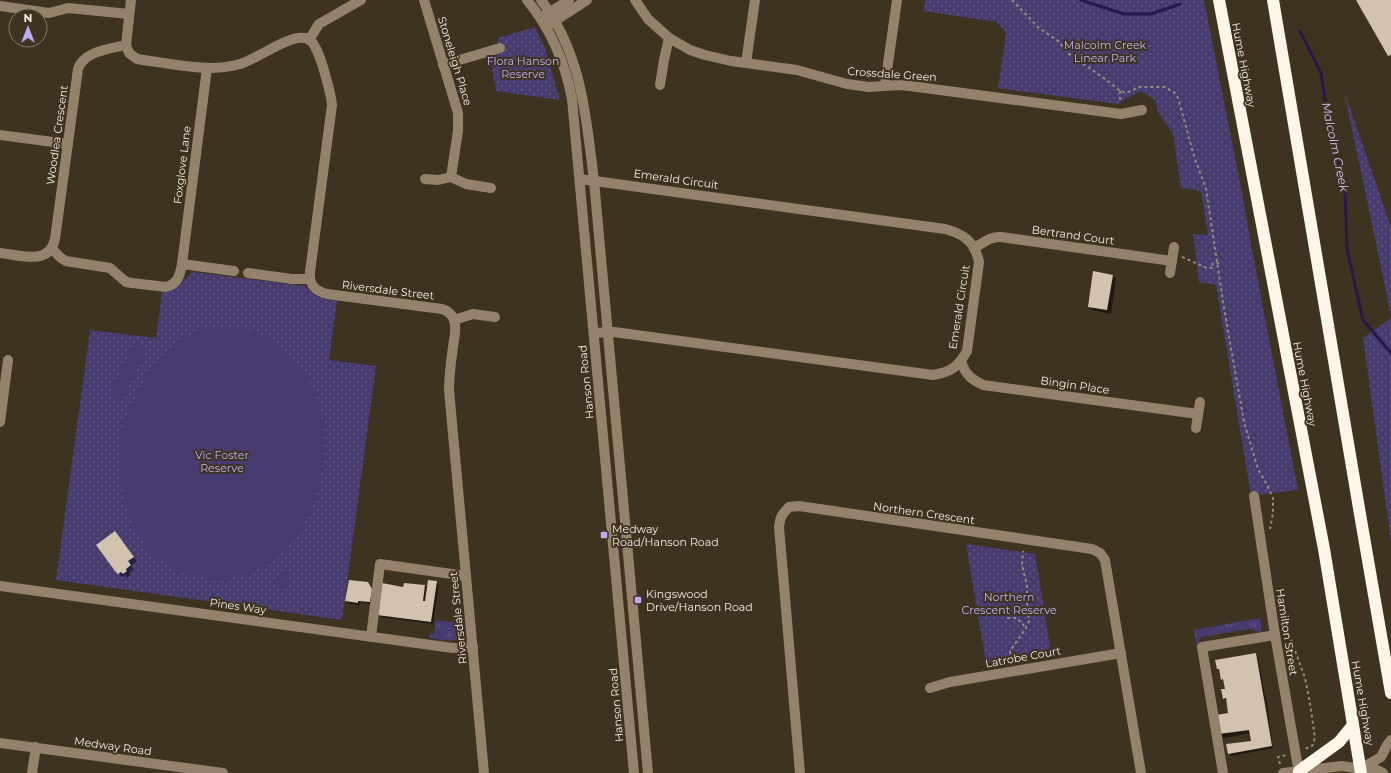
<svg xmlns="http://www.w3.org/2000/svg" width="1391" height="773" font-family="Montserrat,sans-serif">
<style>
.grass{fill:url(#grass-tufts)}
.park{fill:url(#park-dots)}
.garden{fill:#483b6f}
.shadow{fill:#0007;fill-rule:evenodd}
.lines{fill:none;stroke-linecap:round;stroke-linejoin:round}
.stream{stroke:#28174b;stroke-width:3}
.building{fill:#d1c3ae}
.path{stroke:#968c7e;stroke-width:2;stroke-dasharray:3 3;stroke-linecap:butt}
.minor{stroke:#94836a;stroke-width:10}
.highway{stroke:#fef6e9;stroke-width:12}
.poi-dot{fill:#bbaaf6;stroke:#3e3221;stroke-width:1.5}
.labels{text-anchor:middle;stroke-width:4;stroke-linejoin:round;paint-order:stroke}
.park-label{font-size:11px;fill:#c1b2f7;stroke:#3e3221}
.street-label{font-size:11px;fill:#f5ede2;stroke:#3e3221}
.poi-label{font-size:11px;fill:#f5ede2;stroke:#3e3221;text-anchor:start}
.water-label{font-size:12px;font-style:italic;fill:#d0c6fb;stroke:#3e3221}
</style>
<defs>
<pattern id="grass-tufts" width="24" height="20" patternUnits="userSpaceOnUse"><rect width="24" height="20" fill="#483b6f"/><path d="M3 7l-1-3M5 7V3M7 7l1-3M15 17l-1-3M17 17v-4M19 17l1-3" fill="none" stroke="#635883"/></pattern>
<pattern id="park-dots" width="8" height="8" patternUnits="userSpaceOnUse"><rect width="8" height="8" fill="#483b6f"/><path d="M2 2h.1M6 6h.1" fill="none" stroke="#635883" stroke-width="1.8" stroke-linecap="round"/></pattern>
</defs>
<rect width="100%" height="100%" fill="#3e3221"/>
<g class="grass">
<polygon points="1260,618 1261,626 1261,632 1249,629 1201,637 1199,640 1200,650 1199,655 1194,630"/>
<path d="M436 620 465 624C466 647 444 640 429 638L430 633 434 634Z"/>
</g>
<g class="park">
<polygon points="925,0 1204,0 1242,193 1251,244 1298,490 1251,496 1216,285 1199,282 1193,234 1208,235 1201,191 1181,188 1173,134 1158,112 1155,100 1140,91 1118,104 998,88 1006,33 997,22 923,11"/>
<polygon points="535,27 545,48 560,100 496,91 490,55 498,44 498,38"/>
<polygon points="1344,91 1391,227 1391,315"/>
<path d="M193 272 305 286C317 299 320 298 337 301L329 360 376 366 342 620 56 580 90 330 156 338 162 292C181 289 179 282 193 272Z"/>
<polygon points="1391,318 1391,542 1363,338"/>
<polygon points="966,544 1035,554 1051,652 986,663"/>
</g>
<g class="garden">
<path d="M220 326C251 327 272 336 293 359 308 376 318 395 322 417 330 462 314 531 276 559 264 568 251 574 236 577 215 582 193 578 173 568 131 546 121 500 120 456 120 417 145 367 176 343 189 333 204 329 220 326Z"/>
<polygon points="136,342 147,348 121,401 109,395"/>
<polygon points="279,572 291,573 288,588 277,586"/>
</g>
<g class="shadow">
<polygon points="1113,275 1116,279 1111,314 1092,310 1089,307"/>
<polygon points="115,532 137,561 131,566 134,569 129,573 130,575 127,578 125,575 122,577 115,570"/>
<polygon points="436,582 439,585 433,624 381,617 378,614 404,588 405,584 425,586 428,589"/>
<polygon points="370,586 373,589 372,604 360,603 360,605 349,604 346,601"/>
<path d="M1256 654 1258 657 1265 696 1266 697 1273 748 1231 756 1229 753 1252 741 1251 733 1224 738 1220 734 1229 714 1227 701 1223 698 1226 689 1224 682 1222 679 1220 671 1218 669ZM1262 696H1264L1270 731H1268Z"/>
</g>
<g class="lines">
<g class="stream">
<polyline points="1081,0 1124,14 1151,14 1180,4"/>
<polyline points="1300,31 1321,73 1329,127 1345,188 1347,249 1363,320 1391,353"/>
</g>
</g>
<g class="building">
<polygon points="1356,0 1391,0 1391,55 1388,56"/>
<polygon points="1093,271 1113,275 1107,310 1088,307"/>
<polygon points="115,531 134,557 128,561 131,565 126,569 127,571 123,574 121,572 118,574 115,571 96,545"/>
<polygon points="349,580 368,582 372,589 370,602 358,601 358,603 345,601"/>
<polygon points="428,580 437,581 431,622 377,615 382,583 403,587 404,583 425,585 423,601 425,601"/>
<polygon points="1256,653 1272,746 1228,754 1226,744 1251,741 1249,730 1219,734 1216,715 1228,713 1226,698 1223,699 1221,689 1225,689 1223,679 1221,680 1219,669 1217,669 1215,660"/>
</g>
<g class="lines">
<g class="path">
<polyline points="1012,0 1039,28 1058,41 1069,54 1108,81 1120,91 1126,93 1139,87 1165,87 1175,93 1178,98 1194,156 1206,189 1225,314 1244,422 1258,469 1266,483 1273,498 1273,513 1270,529"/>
<polyline points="1120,91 1120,103"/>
<polyline points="1182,257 1207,268 1213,268 1212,264 1219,263"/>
<polyline points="1281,599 1288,631 1305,678 1310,703 1315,738 1312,746 1305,749"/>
<polyline points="1007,618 1017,618 1026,628"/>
<polyline points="1011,660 1010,651 1026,628 1029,621 1027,602 1027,585 1022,565 1023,551"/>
<polyline points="1280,764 1278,757 1286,755"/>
</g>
<g class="minor">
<path d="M131 0 126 45 129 53 137 59C148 61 159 62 170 64 193 67 217 71 240 64 257 59 289 35 304 38 309 38 313 42 315 47 321 56 331 94 332 105L310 272C309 285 315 291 327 294L442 309C449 311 455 317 455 325 456 332 454 340 453 347 451 361 449 375 449 390L484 773"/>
<polyline points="424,0 458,113 458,131 451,177"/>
<path d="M527 0C551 29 565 62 572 99L634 773"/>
<path d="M541 0C582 54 586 116 594 181L648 773"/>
<polyline points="635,0 648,19 669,38 690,50 705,55 731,61 797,70 847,84 869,87 898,85 910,86 1121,114 1142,110"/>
<polyline points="0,6 49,13 68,8 129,14"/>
<polyline points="544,16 569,0"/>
<polyline points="550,24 587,0"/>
<polyline points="309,40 319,24 361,0"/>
<polyline points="746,63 755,0"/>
<polyline points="443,65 500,48"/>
<polyline points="660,85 664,60 669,38"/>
<polyline points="885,85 897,0"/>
<polyline points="0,135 68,144"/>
<polyline points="425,179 438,180 451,177 466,184 491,188"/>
<path d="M580 179 945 229C964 234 975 242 979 262L967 351C958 367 951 372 933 375L614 332 594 333"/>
<path d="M974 248C983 243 991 236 1001 237L1172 261"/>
<path d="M52 249 61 258 66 261 110 268 126 282 132 283 166 287C178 284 180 275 182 264L207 68"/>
<path d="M0 253C21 255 49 266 55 239L78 69C84 51 110 49 126 45"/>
<polyline points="182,264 234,271"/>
<polyline points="248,273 292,279 309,279"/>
<polyline points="1170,273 1174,247"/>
<polyline points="454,320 473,314 495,317"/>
<path d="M961 362C966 375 971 379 983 385L1198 414"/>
<polyline points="0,422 8,360"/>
<polyline points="1196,428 1200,402"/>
<polyline points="1254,496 1275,635 1299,773"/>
<polyline points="0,586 453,648 473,647"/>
<polyline points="371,637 380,564 466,576"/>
<polyline points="930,688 950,682 1121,653"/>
<polyline points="0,743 223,773"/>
<polyline points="1360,769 1381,757 1387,745 1391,740"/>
<polyline points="32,773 36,747"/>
<path d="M800 773 779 527C780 517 782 514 789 507L799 506 1092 549 1100 553 1105 560 1141 773"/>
<polyline points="1223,773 1202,647 1275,635"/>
<polyline points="1283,773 1342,766 1361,769 1377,770 1383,773"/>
</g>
<g class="highway">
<polyline points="1219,0 1324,549 1361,773"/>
<polyline points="1273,0 1361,520 1391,693"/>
<polyline points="1299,771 1339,742 1353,725"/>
</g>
</g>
<g class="poi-dot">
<rect x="600" y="531" width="8" height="8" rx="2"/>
<rect x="634" y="596" width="8" height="8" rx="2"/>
</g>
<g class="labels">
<g class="park-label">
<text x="1105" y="49">Malcolm Creek<tspan x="1105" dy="13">Linear Park</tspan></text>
<text x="523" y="65">Flora Hanson<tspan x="523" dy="13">Reserve</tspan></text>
<text x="222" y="459">Vic Foster<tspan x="222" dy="13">Reserve</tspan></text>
<text x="1009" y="601">Northern<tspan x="1009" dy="13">Crescent Reserve</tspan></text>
</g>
<g class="street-label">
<text transform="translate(455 61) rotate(73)" y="4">Stoneleigh Place</text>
<text transform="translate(1244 65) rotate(79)" y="4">Hume Highway</text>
<text transform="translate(892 74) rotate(4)" y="4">Crossdale Green</text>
<text transform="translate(57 135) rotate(-82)" y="4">Woodlea Crescent</text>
<text transform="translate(182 165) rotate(-83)" y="4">Foxglove Lane</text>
<text transform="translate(676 179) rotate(8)" y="4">Emerald Circuit</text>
<text transform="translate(1073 235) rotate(8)" y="4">Bertrand Court</text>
<text transform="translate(388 290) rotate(7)" y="4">Riversdale Street</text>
<text transform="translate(959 307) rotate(-81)" y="4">Emerald Circuit</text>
<text transform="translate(586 382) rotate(-96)" y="4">Hanson Road</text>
<text transform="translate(1305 384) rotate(79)" y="4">Hume Highway</text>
<text transform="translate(1075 385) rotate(8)" y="4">Bingin Place</text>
<text transform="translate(924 513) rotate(8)" y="4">Northern Crescent</text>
<text transform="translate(238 606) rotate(8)" y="4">Pines Way</text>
<text transform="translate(458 618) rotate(-96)" y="4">Riversdale Street</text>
<text transform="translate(1287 632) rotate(81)" y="4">Hamilton Street</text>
<text transform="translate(1023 657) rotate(-10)" y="4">Latrobe Court</text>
<text transform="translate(1363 703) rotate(80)" y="4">Hume Highway</text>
<text transform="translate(616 705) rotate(-95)" y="4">Hanson Road</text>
<text transform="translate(113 746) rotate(8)" y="4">Medway Road</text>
</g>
<g class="poi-label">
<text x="612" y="533">Medway<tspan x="612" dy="13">Road/Hanson Road</tspan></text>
<text x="646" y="598">Kingswood<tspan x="646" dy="13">Drive/Hanson Road</tspan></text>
</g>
<g class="water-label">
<text transform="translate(1335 147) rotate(78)" y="4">Malcolm Creek</text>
</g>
</g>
<g transform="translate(28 28)"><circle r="19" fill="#3e3221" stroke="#877d6e"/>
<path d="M0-3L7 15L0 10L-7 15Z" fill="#bbaaf6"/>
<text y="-6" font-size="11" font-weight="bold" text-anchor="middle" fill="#f5ede2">N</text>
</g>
</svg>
